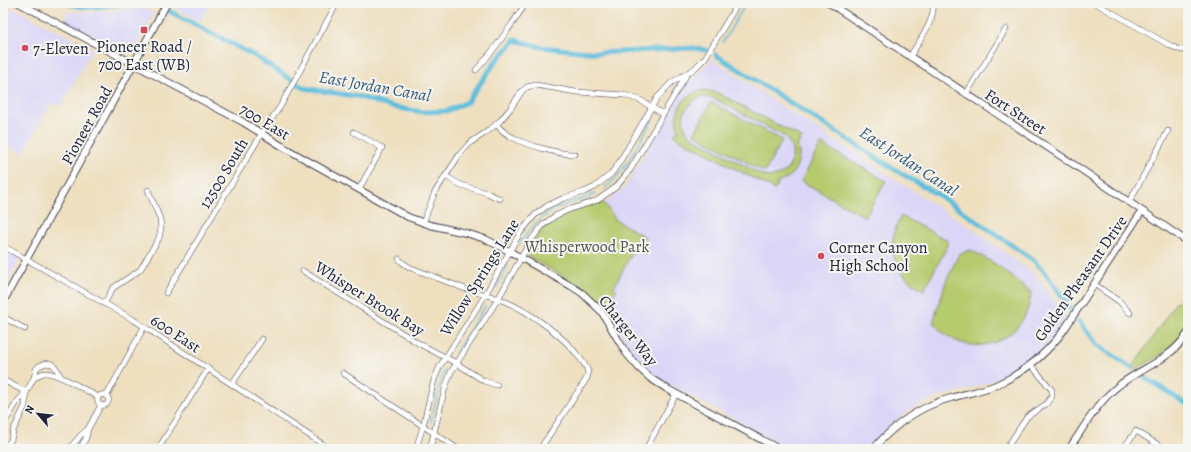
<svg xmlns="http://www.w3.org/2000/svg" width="1191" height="452" font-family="Alegreya,serif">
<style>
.built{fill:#dbd6f7}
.green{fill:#b6ca6e;stroke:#6c7654;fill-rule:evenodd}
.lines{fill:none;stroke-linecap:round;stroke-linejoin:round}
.stream{stroke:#5ebddc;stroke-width:1.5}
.canal{stroke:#5ebddc;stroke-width:5}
.minor-casing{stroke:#413e4f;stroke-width:6}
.tertiary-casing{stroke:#413e4f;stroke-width:8}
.minor{stroke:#fff;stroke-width:5}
.tertiary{stroke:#fff;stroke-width:6}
.poi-dot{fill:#d1495b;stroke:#f6f6f2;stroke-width:1.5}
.labels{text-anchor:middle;stroke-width:4;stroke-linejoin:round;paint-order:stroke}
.poi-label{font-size:16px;fill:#22223b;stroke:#f6f6f2;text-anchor:start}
.street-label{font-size:16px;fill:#22223b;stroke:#f6f6f2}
.park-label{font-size:16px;fill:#4e544a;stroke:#f6f6f2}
.water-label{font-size:17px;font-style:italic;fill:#375873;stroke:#f6f6f2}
</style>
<rect width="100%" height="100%" fill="#f6f6f2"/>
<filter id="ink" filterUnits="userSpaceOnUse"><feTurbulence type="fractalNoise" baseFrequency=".025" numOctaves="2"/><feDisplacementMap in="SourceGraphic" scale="8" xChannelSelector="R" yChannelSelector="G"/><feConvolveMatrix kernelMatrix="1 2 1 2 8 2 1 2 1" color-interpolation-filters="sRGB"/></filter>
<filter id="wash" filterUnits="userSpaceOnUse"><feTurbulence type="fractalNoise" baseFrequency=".012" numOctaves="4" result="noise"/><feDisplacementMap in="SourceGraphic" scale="16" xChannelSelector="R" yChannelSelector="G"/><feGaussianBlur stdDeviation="0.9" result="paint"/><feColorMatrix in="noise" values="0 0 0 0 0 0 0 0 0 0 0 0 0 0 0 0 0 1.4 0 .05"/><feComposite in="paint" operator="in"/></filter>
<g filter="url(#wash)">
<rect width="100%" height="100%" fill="#eedfbf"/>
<g class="built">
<polygon points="173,3 210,3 200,22 172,6"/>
<polygon points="12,8 17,10 34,19 93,49 61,107 51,103 23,154 3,143 3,16 6,11"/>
<polygon points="142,8 145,9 154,14 132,53 128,54 65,21 67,12 100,12"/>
<polygon points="712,59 789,111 977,232 1036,275 1067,318 1054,336 1031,359 1008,374 979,386 939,397 919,405 904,414 886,429 867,449 790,449 668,384 652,373 631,352 603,304 609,299 617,290 613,287 640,237 644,239 645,237 616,220 604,203 618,193 626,186 684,87"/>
<polygon points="3,250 16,257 19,260 3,292"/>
</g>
<g class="green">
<path d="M705 90 718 93 802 138 799 143H797C803 161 795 178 776 183L778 184 775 190 674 136 677 130 679 131C671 111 684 92 705 90ZM703 97 715 99 785 137C801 155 789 181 764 176L692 137C676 123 684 102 703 97Z"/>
<polygon points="711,102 782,140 765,172 694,134"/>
<polygon points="821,144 886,181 865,217 801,181"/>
<path d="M600 202 604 203 616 220 645 237 644 239 640 238 614 287 617 290 609 299 603 304C594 301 588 292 580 287 564 276 546 267 529 257L526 253C528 247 532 243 536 237 555 214 573 211 600 202Z"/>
<path d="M901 216 947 240 948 245 924 290C893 276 884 245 901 216Z"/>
<path d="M971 250 997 265 1031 292C1028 345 965 365 933 322L946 281 959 254Z"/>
<path d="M1188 288C1188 298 1190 313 1188 322 1184 341 1152 361 1136 369L1133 367 1176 302 1178 303Z"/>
</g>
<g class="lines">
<g class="stream">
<polyline points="723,42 746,3"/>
<path d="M605 188C627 171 638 143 652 120"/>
<path d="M520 243C532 225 546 211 567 204 577 201 585 199 594 194"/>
<polyline points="496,288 508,265"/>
<polyline points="456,352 485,306"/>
<polyline points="431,422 440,382 445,370"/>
<polyline points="424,449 426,442"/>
</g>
<g class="canal">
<path d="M66 3C85 11 104 5 124 4 134 3 143 3 153 3L157 5"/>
<polyline points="169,11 253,55 304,88 360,97 392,107 423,112 447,111 467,102 496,61 515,40 541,47 598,53 694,48 706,50"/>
<polyline points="716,55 894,169 940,196 1032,259 1044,271 1071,309"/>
<polyline points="1079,321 1097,345 1132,368"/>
<polyline points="1146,378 1188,405"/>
</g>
</g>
</g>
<g filter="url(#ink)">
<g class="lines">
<g class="minor-casing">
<g id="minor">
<polyline points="1095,3 1171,46 1178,49 1188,51"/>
<path d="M910 57C918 42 936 20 933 3"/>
<path d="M476 70C495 50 511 26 526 3"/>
<polyline points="966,94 1006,29"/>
<path d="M496 124C501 130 507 135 514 138 526 145 562 155 575 154"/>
<polyline points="354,132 382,148 359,189"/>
<polyline points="445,176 461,185 487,193 500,199"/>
<polyline points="1129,202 1168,131"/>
<polyline points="423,223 435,192 460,154 470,143 488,131 500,121 510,109 522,91 527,87 536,85 576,92 624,95 640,100 663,114"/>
<polyline points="3,246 134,320 330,449"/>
<path d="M399 259 402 262 409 267C426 274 443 280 460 287 474 292 490 295 504 301 528 311 563 335 579 357 584 364 590 369 587 378L540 449"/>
<polyline points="303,271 418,343 456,363 484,381 497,385"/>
<polyline points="1094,284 1120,302 1130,313"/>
<polyline points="166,293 265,128 280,107 337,3"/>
<polyline points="104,304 113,288 140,270 159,238 161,228 160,219 148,190"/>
<polyline points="3,317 25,329"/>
<polyline points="343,373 458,449"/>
<path d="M34 378C37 376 41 373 45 373 57 372 87 391 98 397"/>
<polyline points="3,380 26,392"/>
<polyline points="232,384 262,339"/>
<circle cx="103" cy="400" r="5.5"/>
<polyline points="107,395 144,327"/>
<polyline points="3,423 10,414 17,402 26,392 34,378 36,369 39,366 46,363 52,364 56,368 61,377"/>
<polyline points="3,445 8,444 11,440 13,431 25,406 26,392"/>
<polyline points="69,449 81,435 88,429"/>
<polyline points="80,449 86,438 88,429 101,405"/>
<polyline points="158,449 208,369"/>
<polyline points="416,449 423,426 434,380 440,366 484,297 520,233 535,215 547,206 564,198 584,192 595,187 611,174 619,163 657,98 671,83 694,69 705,58 738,3"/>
<polyline points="430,449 445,388 451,372 498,299 531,240 543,225 555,216 568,210 598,200 616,187 630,170 687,74"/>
<polyline points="646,449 676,394"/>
<polyline points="1006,449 1027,417 1046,404 1052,396 1052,390 1031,365"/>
<polyline points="1123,449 1136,431 1165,449"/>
</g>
</g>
<g class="tertiary-casing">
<g id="tertiary">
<polyline points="19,3 243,122 285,148 408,217 430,225 466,233 485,239 509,251 571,286 582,293 601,311 626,353 639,368 650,378 669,390 779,449"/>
<polyline points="829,3 1079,168 1188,242"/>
<polyline points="3,302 167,3"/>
<path d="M873 449C894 425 920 406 951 398 967 393 983 391 998 384 1025 372 1047 353 1064 330L1142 211"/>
<path d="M1069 449C1084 427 1097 403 1118 386 1142 367 1170 361 1188 333"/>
</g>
</g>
<use href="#minor" class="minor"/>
<use href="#tertiary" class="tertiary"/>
</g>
</g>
<g class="poi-dot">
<rect x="140" y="26" width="8" height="8" rx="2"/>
<circle cx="25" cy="48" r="4"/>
<circle cx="821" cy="256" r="4"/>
</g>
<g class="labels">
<g class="poi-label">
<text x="144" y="52" text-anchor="middle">Pioneer Road /<tspan x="144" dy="18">700 East (WB)</tspan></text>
<text x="33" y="54">7-Eleven</text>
<text x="829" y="253">Corner Canyon<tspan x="829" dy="18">High School</tspan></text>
</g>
<g class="street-label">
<text transform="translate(1016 111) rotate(33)" y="6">Fort Street</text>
<text transform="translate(265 121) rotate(31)" y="6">700 East</text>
<text transform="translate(86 125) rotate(-61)" y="6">Pioneer Road</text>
<text transform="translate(223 173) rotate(-59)" y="6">12500 South</text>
<text transform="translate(479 277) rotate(-58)" y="6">Willow Springs Lane</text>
<text transform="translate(1080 278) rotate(-55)" y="6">Golden Pheasant Drive</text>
<text transform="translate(370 298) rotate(32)" y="6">Whisper Brook Bay</text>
<text transform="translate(629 330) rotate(52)" y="6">Charger Way</text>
<text transform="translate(176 333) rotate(33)" y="6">600 East</text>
</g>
<g class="park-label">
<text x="587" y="252">Whisperwood Park</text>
</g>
<g class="water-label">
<text transform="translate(375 86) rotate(10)" y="6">East Jordan Canal</text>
<text transform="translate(909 161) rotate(33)" y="6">East Jordan Canal</text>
</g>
</g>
<rect width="1191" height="452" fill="none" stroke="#f6f6f2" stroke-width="16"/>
<g transform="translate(38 414) rotate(298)" stroke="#f6f6f2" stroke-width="3" paint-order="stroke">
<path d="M0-3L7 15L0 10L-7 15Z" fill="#22223b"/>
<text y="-6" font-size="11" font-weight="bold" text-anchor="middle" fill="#22223b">N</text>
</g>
</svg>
